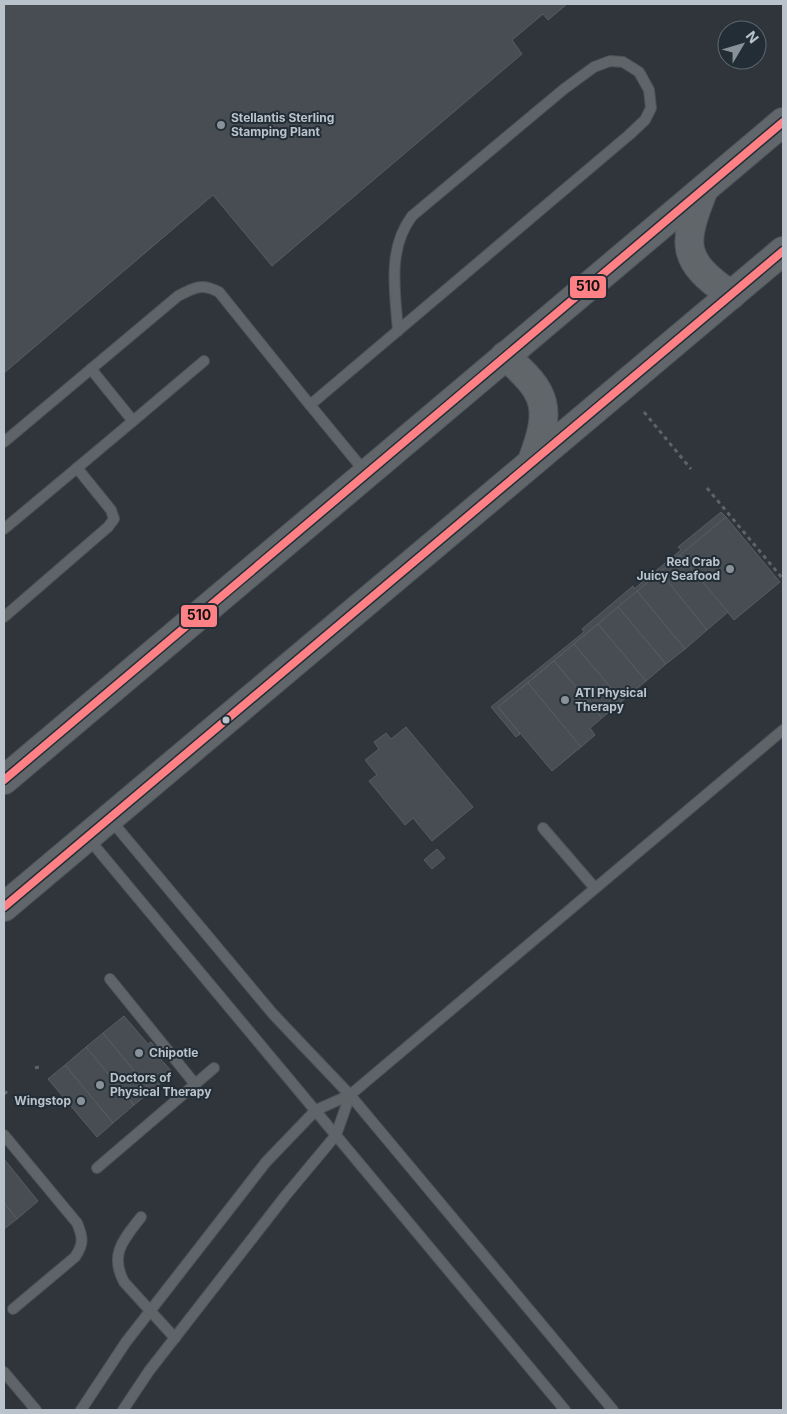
<svg xmlns="http://www.w3.org/2000/svg" width="787" height="1414" font-family="Inter,sans-serif">
<style>
.building{fill:#474d52;stroke:#575d63}
.lines{fill:none;stroke-linecap:round;stroke-linejoin:round}
.lane-casing{stroke:#4c5156;stroke-width:12}
.primary-casing{stroke:#4c5258;stroke-width:30}
.path{stroke:#5d6367;stroke-width:3;stroke-dasharray:4 4;stroke-linecap:butt}
.lane{stroke:#5f6469;stroke-width:10}
.primary{stroke:#61666b;stroke-width:28}
.bus-1-casing{stroke:#222d36;stroke-width:11}
.bus-1{stroke:#ff8085;stroke-width:8}
.poi-dot{fill:#899199;stroke:#222d36;stroke-width:2}
.bus-dot{fill:#bac3cb;stroke:#222d36;stroke-width:2}
.labels{text-anchor:middle;stroke-width:4;stroke-linejoin:round;paint-order:stroke}
.poi-label{font-size:12px;font-weight:bold;fill:#bac3cb;stroke:#222d36;text-anchor:start}
.line-badge{stroke:#222d36;stroke-width:2}
.pale-badge-label{font-size:14px;text-anchor:middle;font-weight:bold;fill:#111}
</style>
<rect width="100%" height="100%" fill="#2f353b"/>
<g class="building">
<polygon points="4,4 567,4 548,20 543,14 512,40 522,54 272,266 213,195 4,373"/>
<polygon points="721,512 726,517 498,707 520,734 516,737 491,707 584,632 582,629 633,586 634,589 681,550 678,547"/>
<polygon points="726,517 780,582 734,620 680,555"/>
<polygon points="680,555 728,612 707,630 660,572"/>
<polygon points="660,572 707,630 685,649 637,591"/>
<polygon points="637,591 685,649 666,664 618,607"/>
<polygon points="618,607 666,664 646,681 598,624"/>
<polygon points="598,624 646,681 622,701 574,644"/>
<polygon points="574,644 622,701 602,718 554,661"/>
<polygon points="554,661 602,718 590,728 595,735 581,747 528,683"/>
<polygon points="528,683 581,747 552,771 498,707"/>
<polygon points="406,727 473,807 432,841 413,818 405,825 369,781 377,775 365,760 379,749 374,742 386,733 391,739"/>
<polygon points="437,849 445,858 432,869 424,860"/>
<polygon points="124,1016 148,1044 151,1042 159,1052 156,1054 173,1073 151,1091 103,1033"/>
<polygon points="103,1033 151,1091 134,1105 86,1047"/>
<polygon points="86,1047 134,1105 113,1123 65,1065"/>
<polygon points="65,1065 113,1123 97,1137 48,1079"/>
<polygon points="4,1159 38,1201 17,1219 4,1203"/>
<polygon points="4,1203 17,1219 4,1229"/>
</g>
<g class="lines">
<g class="lane-casing">
<g id="lane">
<polyline points="133,421 204,361"/>
<path d="M4 442 178 296C195 287 202 283 219 292L310 405"/>
<path d="M366 473 310 405 629 135 645 120 651 108 649 90 639 72 623 62 610 61 594 67 564 89 412 216C387 249 395 291 398 331"/>
<polyline points="4,529 77,468"/>
<polyline points="4,617 108,527 114,519 111,510 77,468 133,421 91,369"/>
<polyline points="110,819 273,1014 350,1095 613,1410"/>
<polyline points="543,828 594,887"/>
<polyline points="88,838 565,1410"/>
<polyline points="110,979 195,1084"/>
<path d="M4 1135 77 1223C83 1237 84 1244 75 1257L13 1309"/>
<polyline points="97,1168 214,1068"/>
<path d="M141 1217C124 1239 109 1254 124 1282L175 1338"/>
<polyline points="4,1372 36,1410"/>
<polyline points="81,1410 126,1342 266,1162 316,1110 350,1095 783,730"/>
<polyline points="123,1410 149,1371 286,1195 336,1135 350,1095"/>
</g>
</g>
<g class="primary-casing">
<g id="primary">
<path d="M704 189C682 244 680 260 731 295"/>
<path d="M505 356C548 393 552 408 532 461"/>
<polyline points="4,780 783,122"/>
<polyline points="4,907 783,251"/>
</g>
</g>
<g class="path">
<polyline points="644,412 691,469"/>
<polyline points="707,488 783,579"/>
<polyline points="35,1068 39,1067"/>
<polyline points="4,1094 10,1089"/>
</g>
<use href="#lane" class="lane"/>
<use href="#primary" class="primary"/>
<g class="bus-1-casing">
<g id="bus-1">
<polyline points="4,780 783,122"/>
<polyline points="4,907 783,251"/>
</g>
</g>
<use href="#bus-1" class="bus-1"/>
</g>
<g class="poi-dot">
<circle cx="221" cy="125" r="5"/>
<circle cx="730" cy="569" r="5"/>
<circle cx="565" cy="700" r="5"/>
<circle cx="139" cy="1053" r="5"/>
<circle cx="100" cy="1085" r="5"/>
<circle cx="81" cy="1101" r="5"/>
</g>
<circle class="bus-dot" cx="226" cy="720" r="4.5"/>
<g class="labels">
<g class="poi-label">
<text x="231" y="122">Stellantis Sterling<tspan x="231" dy="14">Stamping Plant</tspan></text>
<text x="720" y="566" text-anchor="end">Red Crab<tspan x="720" dy="14">Juicy Seafood</tspan></text>
<text x="575" y="697">ATI Physical<tspan x="575" dy="14">Therapy</tspan></text>
<text x="149" y="1057">Chipotle</text>
<text x="110" y="1082">Doctors of<tspan x="110" dy="14">Physical Therapy</tspan></text>
<text x="71" y="1105" text-anchor="end">Wingstop</text>
</g>
</g>
<g class="line-badge">
<rect x="569" y="275" width="38" height="24" rx="5" fill="#ff8085"/>
<rect x="180" y="604" width="38" height="24" rx="5" fill="#ff8085"/>
</g>
<g class="pale-badge-label">
<text x="588" y="291">510</text>
<text x="199" y="620">510</text>
</g>
<rect width="787" height="1414" fill="none" stroke="#bac3cb" stroke-width="10"/>
<g transform="translate(742 45) rotate(52)"><circle r="24" fill="#222d36" stroke="#5f6972"/>
<path d="M0-4L9 19L0 12L-9 19Z" fill="#899199"/>
<text y="-8" font-size="14" font-weight="bold" text-anchor="middle" fill="#bac3cb">N</text>
</g>
</svg>
